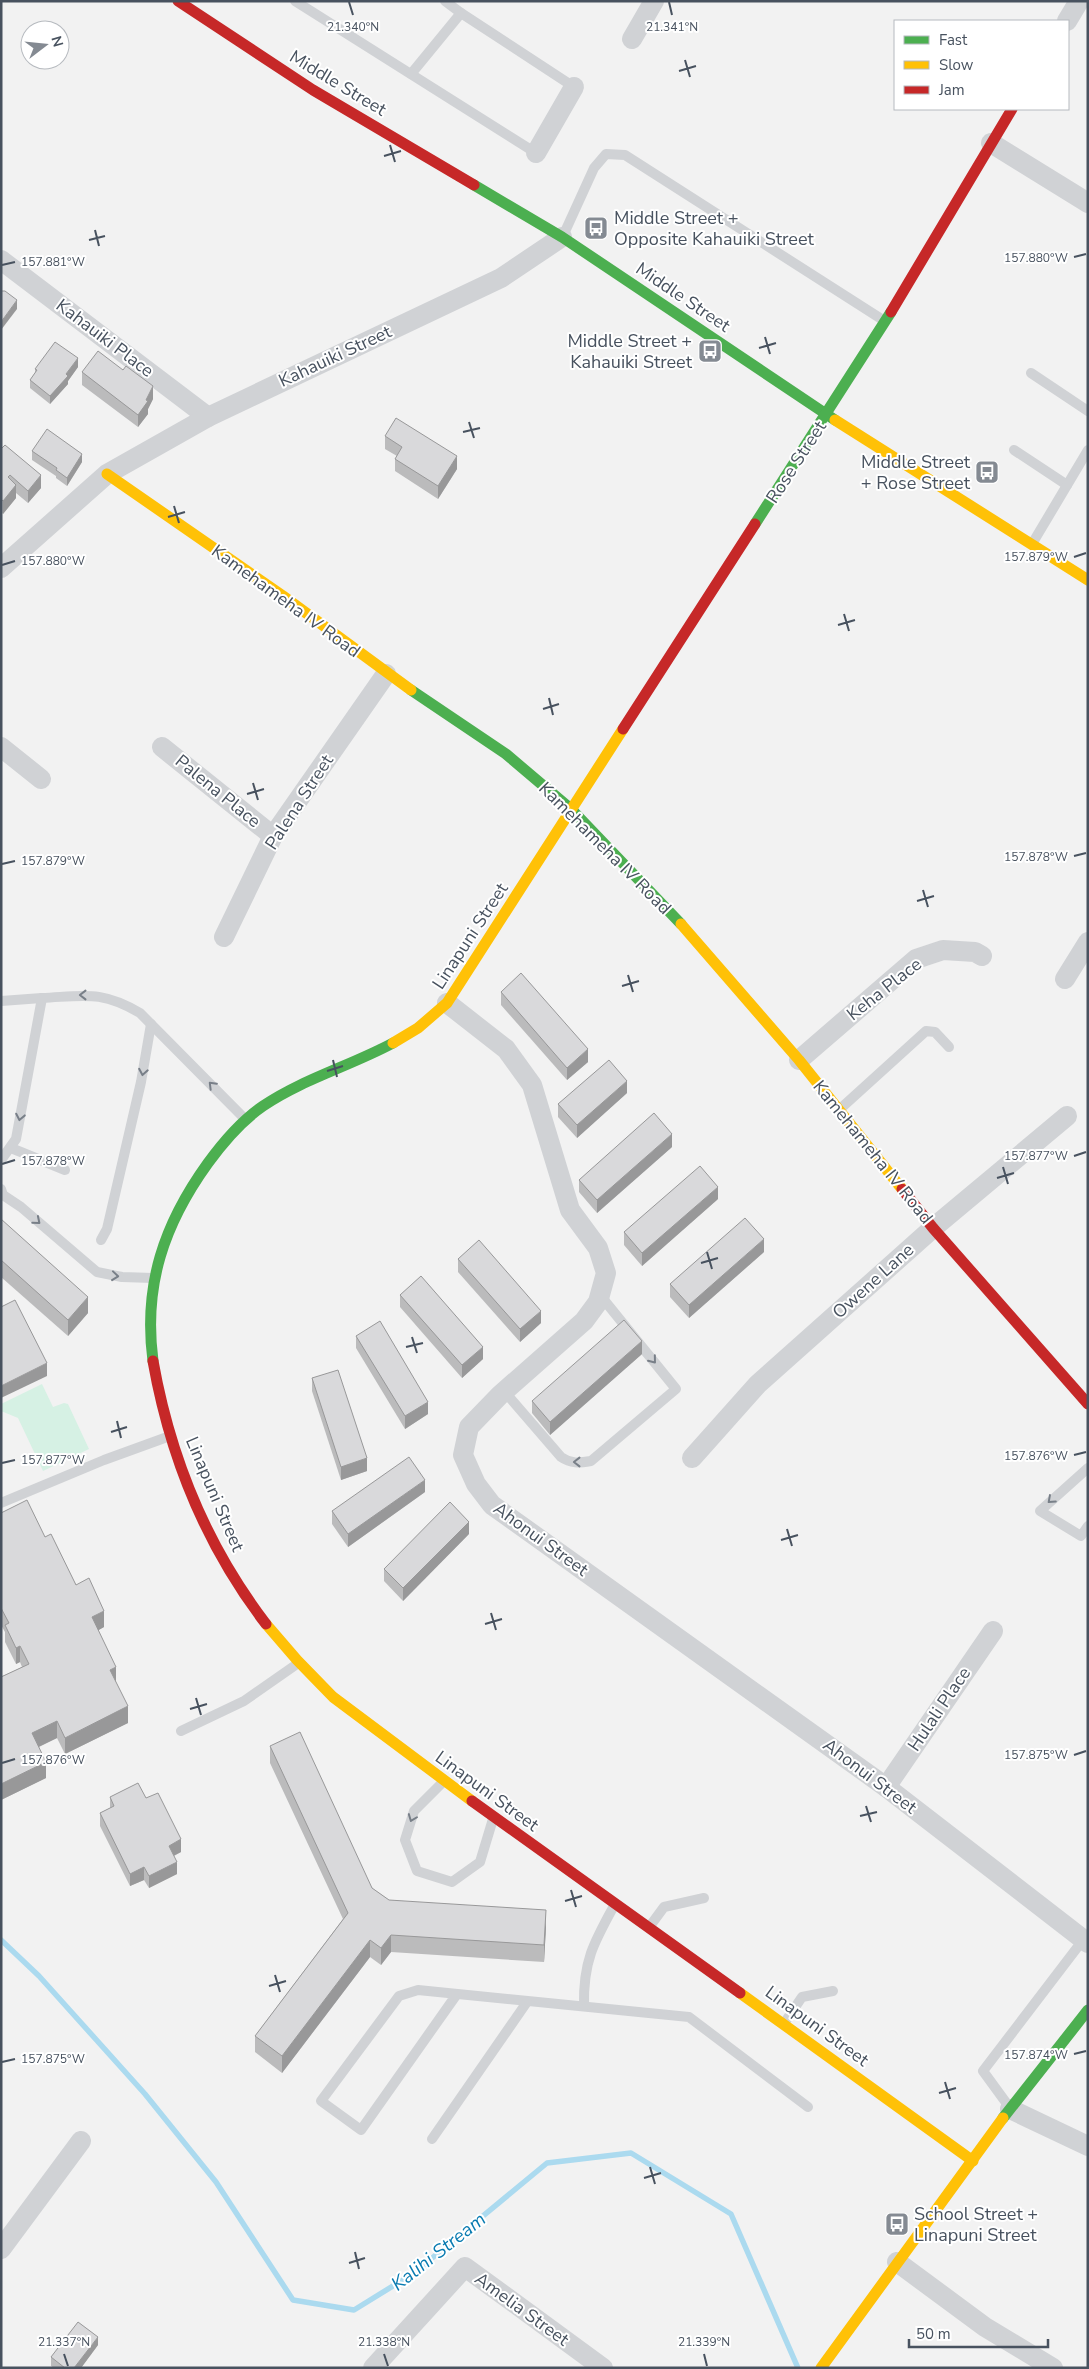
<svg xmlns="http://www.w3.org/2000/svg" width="1089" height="2369" font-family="'Nunito Sans',sans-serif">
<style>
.green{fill:#d6f1e4}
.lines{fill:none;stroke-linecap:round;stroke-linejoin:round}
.stream{stroke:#abdaef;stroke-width:5.5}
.lane{stroke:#d0d2d5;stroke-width:10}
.street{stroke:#d0d2d5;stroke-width:20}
.fast{stroke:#4caf50;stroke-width:11}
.slow{stroke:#ffc107;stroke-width:11}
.jam{stroke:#c62828;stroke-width:11}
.wall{fill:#bbbbbc}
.shaded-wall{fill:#989899}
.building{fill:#d9d9db;stroke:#989899}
.oneway{stroke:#787f88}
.ticks{fill:none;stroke:#48525f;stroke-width:2}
.labels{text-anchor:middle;stroke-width:4;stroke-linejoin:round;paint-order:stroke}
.street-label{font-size:18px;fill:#48525f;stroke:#fff}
.poi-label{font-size:18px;fill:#48525f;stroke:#fff;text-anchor:start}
.water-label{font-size:19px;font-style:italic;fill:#097bb1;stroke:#fff}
.ticks-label{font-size:12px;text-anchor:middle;fill:#48525f;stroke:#fff;stroke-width:4;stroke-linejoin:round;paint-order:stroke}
</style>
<rect width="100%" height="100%" fill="#f2f2f2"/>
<polygon class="green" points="42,1384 53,1407 64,1403 68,1404 89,1449 43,1471 18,1418 1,1411 1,1404"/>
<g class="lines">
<polyline class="stream" points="1,1940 39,1976 145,2094 216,2182 293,2300 354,2310 414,2273 547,2163 631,2153 731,2214 798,2368"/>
<g class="lane">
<polyline points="295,1 536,153"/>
<polyline points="445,1 461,13"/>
<polyline points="411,74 461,13 574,87"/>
<polyline points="563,236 594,168 606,154 625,155 883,320"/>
<polyline points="1031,373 1088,411"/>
<polyline points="1014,450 1067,485"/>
<polyline points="1032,544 1088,450"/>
<polyline points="1,1001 42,998"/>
<polyline points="840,1109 926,1031 935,1032 949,1047"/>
<polyline points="11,1148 65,1170"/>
<path d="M1 1160 16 1139 42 998C84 996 101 990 140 1013L245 1119"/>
<polyline points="1,1189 3,1195 21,1207 97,1272 122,1277 153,1278"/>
<polyline points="101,1240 107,1229 141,1082 151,1024"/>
<path d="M504 1391 561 1457C571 1464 579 1463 591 1461L676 1389 600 1295"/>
<polyline points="1088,1468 1040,1511 1081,1536 1088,1526"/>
<polyline points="1,1503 104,1460 170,1436"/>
<polyline points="181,1731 244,1701 297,1664"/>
<polyline points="443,1782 414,1811 405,1840 417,1871 452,1882 480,1862 493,1819"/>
<polyline points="650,1926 664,1907 704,1898"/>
<polyline points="457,1994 361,2130 321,2101 399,1996 418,1990 689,2017 808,2107"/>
<path d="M584 2006C583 1961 594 1942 615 1904"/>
<polyline points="785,2022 802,1997 833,1991"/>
<polyline points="1010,2108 983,2071 1083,1940"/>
<polyline points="432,2139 527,2002"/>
</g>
<g class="street">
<polyline points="1067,21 1079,1"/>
<polyline points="632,39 654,1"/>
<polyline points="991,143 1088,203"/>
<polyline points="536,153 574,87"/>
<polyline points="1,260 208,417"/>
<polyline points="1,568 107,474 208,417 501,278 562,237"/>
<polyline points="1,747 41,779"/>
<polyline points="162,747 273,836"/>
<polyline points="224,937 273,836 386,674"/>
<polyline points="1065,979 1088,942"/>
<polyline points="447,1003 506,1049 532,1085 570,1210 598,1248 606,1273 598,1302 584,1321 500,1395 469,1427 463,1455 476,1484 492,1505 886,1787 1088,1943"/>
<polyline points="799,1060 916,959 943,950 975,952 982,956"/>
<polyline points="692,1458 758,1384 933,1228 1067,1116"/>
<polyline points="886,1787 993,1631"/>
<polyline points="1010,2109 1088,2146"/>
<polyline points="1,2249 81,2141"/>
<polyline points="897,2262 985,2327 1053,2368"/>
<polyline points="373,2368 465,2267 603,2368"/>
</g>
<g class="fast">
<polyline points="474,185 562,237 835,420"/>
<polyline points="755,524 891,312"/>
<polyline points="411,690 506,754 572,810 681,924"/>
<path d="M153 1361C143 1285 164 1224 208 1163 224 1141 241 1121 263 1106 303 1079 350 1066 393 1043"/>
<polyline points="1003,2118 1088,2010"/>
</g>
<g class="slow">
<polyline points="835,420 1088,580"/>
<polyline points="107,474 283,596 411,690"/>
<polyline points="681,924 799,1060 902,1189"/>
<polyline points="393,1043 418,1028 447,1003 623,729"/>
<polyline points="266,1624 297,1660 333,1697 472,1801"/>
<polyline points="740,1993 973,2161"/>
<polyline points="821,2368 1003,2118"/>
</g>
<g class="jam">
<polyline points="178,1 313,90 474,185"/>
<polyline points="891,312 1012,109"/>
<polyline points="623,729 755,524"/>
<polyline points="902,1189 933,1228 1088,1404"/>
<path d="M153 1361C170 1457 207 1547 266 1624"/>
<polyline points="472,1801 740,1993"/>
</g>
</g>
<g class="wall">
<polygon points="78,367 68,381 68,384 50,404 30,388 30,380 35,373 35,369"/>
<polygon points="82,372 153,399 148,409 148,414 138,427 82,385"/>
<polygon points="385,436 457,469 438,499 395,471 395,459 397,456 385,449"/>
<polygon points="1,449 41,488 28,503 16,493 16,498 3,514 1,512"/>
<polygon points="32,451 82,462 67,486 56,478 56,476 32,460"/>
<polygon points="501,992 588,1062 567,1080 501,1005"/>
<polygon points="627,1093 577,1138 558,1117 558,1104"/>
<polygon points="672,1147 597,1213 579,1192 579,1180"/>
<polygon points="718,1199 642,1266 624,1245 624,1232"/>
<polygon points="1,1219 88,1313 68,1336 1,1277"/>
<polygon points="764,1252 689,1318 670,1297 670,1284"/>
<polygon points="458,1259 541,1323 520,1342 458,1272"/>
<polygon points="400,1295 483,1359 462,1378 400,1307"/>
<polygon points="356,1336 428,1414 405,1429 356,1348"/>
<polygon points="642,1354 550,1435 532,1413 532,1401"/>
<polygon points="312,1378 367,1471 341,1480 312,1391"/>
<polygon points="425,1492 348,1547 332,1524 332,1511"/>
<polygon points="1,1513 45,1537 104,1627 98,1630 116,1683 128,1723 65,1754 57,1738 39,1747 46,1778 1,1800 1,1677 22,1667 20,1662 16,1664 5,1642 5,1632 1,1625"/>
<polygon points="469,1534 403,1601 384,1581 384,1569"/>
<polygon points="270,1746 372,1888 389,1900 546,1927 544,1962 391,1952 381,1965 370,1957 282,2073 255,2052 255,2036 343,1919 270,1763"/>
<polygon points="110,1797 146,1798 181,1852 174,1856 177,1874 149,1888 144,1880 130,1886 100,1826 100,1813 110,1808"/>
<polygon points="98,2345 81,2368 54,2368 51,2366 51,2357"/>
</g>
<g class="shaded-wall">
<polygon points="17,300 17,309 1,330 1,322"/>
<polygon points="78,358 78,367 68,381 68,384 50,404 50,396"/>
<polygon points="153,386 153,399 148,409 148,414 138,427 138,415"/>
<polygon points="82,454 82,462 67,486 67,478"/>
<polygon points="457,456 457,469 438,499 438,486"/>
<polygon points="41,475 41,488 28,503 28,491"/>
<polygon points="16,485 16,498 3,514 3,501"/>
<polygon points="588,1049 588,1062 567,1080 567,1068"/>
<polygon points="627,1081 627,1093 577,1138 577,1125"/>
<polygon points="672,1134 672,1147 597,1213 597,1200"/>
<polygon points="718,1187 718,1199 642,1266 642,1253"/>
<polygon points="764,1239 764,1252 689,1318 689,1305"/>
<polygon points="88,1297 88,1313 68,1336 68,1320"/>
<polygon points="541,1311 541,1323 520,1342 520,1329"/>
<polygon points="642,1341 642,1354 550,1435 550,1422"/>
<polygon points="483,1347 483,1359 462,1378 462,1365"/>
<polygon points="47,1363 47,1376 1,1398 1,1386"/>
<polygon points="428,1402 428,1414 405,1429 405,1416"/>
<polygon points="367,1458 367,1471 341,1480 341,1467"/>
<polygon points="425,1480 425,1492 348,1547 348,1534"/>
<polygon points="469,1522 469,1534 403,1601 403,1588"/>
<polygon points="104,1611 104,1627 92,1634 92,1617"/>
<polygon points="20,1646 20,1662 16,1664 16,1648"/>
<polygon points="116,1667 116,1684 110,1670"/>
<polygon points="128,1706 128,1723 65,1754 65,1738"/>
<polygon points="57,1721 57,1738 32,1750 32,1733"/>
<polygon points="46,1762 46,1778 1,1800 1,1784"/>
<polygon points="181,1839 181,1852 169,1858 169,1846"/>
<polygon points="177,1862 177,1874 149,1888 149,1876"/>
<polygon points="144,1867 144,1880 130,1886 130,1874"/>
<polygon points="546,1910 546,1927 544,1962 544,1945"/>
<polygon points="391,1935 391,1952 381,1965 381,1948"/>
<polygon points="370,1940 370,1957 282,2073 282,2056"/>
<polygon points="98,2337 98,2345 81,2368 74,2368"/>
</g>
<g class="building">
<polygon points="1,291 5,291 17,300 1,322"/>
<polygon points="55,342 78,358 66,374 68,376 50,396 30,380 37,370 35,369"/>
<polygon points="98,351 123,370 126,366 153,386 146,400 148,401 138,415 82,372"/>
<polygon points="396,418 457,456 438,486 395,459 402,447 385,436"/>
<polygon points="47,429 82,454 67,478 56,470 57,468 32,451"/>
<polygon points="5,445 41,475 28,491 10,475 8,477 16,485 3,501 1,499 1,449"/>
<polygon points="521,973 588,1049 567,1068 501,992"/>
<polygon points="609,1060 627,1081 577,1125 558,1104"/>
<polygon points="654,1113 672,1134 597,1200 579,1180"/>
<polygon points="700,1166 718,1187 642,1253 624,1232"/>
<polygon points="745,1218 764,1239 689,1305 670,1284"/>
<polygon points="1,1219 88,1297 68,1320 1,1260"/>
<polygon points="479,1240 541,1311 520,1329 458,1259"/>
<polygon points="421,1276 483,1347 462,1365 400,1295"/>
<polygon points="15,1300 47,1363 1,1386 1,1307"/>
<polygon points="624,1320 642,1341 550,1422 532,1401"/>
<polygon points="380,1321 428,1402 405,1416 356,1336"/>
<polygon points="338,1370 367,1458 341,1467 312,1378"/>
<polygon points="409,1457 425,1480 348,1534 332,1511"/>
<polygon points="27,1500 45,1537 51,1534 76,1585 89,1578 104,1611 92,1617 116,1667 110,1670 128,1706 65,1738 57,1721 32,1733 46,1762 1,1784 1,1677 29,1664 20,1646 16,1648 5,1625 9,1623 1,1608 1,1513"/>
<polygon points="450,1502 469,1522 403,1588 384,1569"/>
<polygon points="300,1732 372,1888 389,1900 546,1910 544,1945 391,1935 381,1948 370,1940 282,2056 255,2036 348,1913 270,1746"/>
<polygon points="138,1783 146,1798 158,1793 181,1839 169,1846 177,1862 149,1876 144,1867 130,1874 100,1813 114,1806 110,1797"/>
<polygon points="78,2322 98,2337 74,2368 65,2368 51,2357"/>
</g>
<defs><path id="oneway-chevron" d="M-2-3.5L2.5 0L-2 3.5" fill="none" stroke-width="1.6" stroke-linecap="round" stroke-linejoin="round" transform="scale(1.25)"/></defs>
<g class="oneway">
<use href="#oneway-chevron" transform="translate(83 995) rotate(-180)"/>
<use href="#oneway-chevron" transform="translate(143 1072) rotate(100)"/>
<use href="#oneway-chevron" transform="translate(212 1085) rotate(-135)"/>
<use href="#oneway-chevron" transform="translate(20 1117) rotate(101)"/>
<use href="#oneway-chevron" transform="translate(37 1221) rotate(40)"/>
<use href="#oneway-chevron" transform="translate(115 1276) rotate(6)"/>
<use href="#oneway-chevron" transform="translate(653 1360) rotate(51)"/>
<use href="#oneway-chevron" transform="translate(577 1462) rotate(-180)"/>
<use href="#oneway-chevron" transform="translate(1051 1500) rotate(138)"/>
<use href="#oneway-chevron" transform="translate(412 1818) rotate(111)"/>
</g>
<path class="ticks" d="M349 2 353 15M669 2 672 15M685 60 690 77M679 71 696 66M390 145 395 162M384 156 401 151M95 230 99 246M89 240 105 236M1074 257 1086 254M2 265 15 262M765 337 770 354M759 348 776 343M469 422 474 438M463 432 480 428M174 506 179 523M168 517 185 512M1074 557 1086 553M2 565 15 561M844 614 849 631M838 625 855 620M549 698 553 715M543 709 559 704M253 783 258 800M247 794 264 789M1074 856 1086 853M2 864 15 861M923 890 928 907M917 901 934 896M628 975 633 992M622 986 639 981M333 1060 337 1077M327 1071 343 1066M1074 1156 1086 1152M2 1164 15 1160M1003 1167 1008 1184M997 1178 1014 1173M707 1252 712 1269M701 1263 718 1258M412 1337 417 1353M406 1347 423 1343M117 1421 121 1438M111 1432 127 1427M1074 1455 1086 1452M2 1463 15 1460M787 1529 792 1546M781 1540 798 1535M491 1613 496 1630M485 1624 502 1619M196 1698 201 1715M190 1709 207 1704M1074 1755 1086 1751M2 1763 15 1759M866 1806 871 1822M860 1816 877 1812M571 1890 576 1907M565 1901 582 1896M275 1975 280 1992M269 1986 286 1981M1074 2054 1086 2051M2 2062 15 2059M945 2082 950 2099M939 2093 956 2088M650 2167 655 2184M644 2178 661 2173M355 2252 359 2269M349 2263 365 2258M64 2354 68 2366M384 2354 388 2366M704 2354 707 2366"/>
<defs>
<g id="bus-square" transform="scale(1.25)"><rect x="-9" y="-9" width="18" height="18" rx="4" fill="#848a92" stroke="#fff"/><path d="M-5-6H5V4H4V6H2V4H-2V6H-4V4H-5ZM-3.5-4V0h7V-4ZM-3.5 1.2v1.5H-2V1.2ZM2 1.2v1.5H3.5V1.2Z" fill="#fff"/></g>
</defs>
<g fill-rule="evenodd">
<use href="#bus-square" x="596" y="228"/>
<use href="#bus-square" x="710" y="351"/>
<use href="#bus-square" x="987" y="472"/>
<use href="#bus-square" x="897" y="2224"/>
</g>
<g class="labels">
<g class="street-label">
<text transform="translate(338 83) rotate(31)" y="6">Middle Street</text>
<text transform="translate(683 297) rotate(34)" y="6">Middle Street</text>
<text transform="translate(105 338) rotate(37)" y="6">Kahauiki Place</text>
<text transform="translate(335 356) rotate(-25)" y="6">Kahauiki Street</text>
<text transform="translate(796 462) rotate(-57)" y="6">Rose Street</text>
<text transform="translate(286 601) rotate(36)" y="6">Kamehameha IV Road</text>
<text transform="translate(218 791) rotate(39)" y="6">Palena Place</text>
<text transform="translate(299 802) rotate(-57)" y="6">Palena Street</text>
<text transform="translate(605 848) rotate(45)" y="6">Kamehameha IV Road</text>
<text transform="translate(470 936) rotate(-57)" y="6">Linapuni Street</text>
<text transform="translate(884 989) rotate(-38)" y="6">Keha Place</text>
<text transform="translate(873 1152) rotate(51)" y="6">Kamehameha IV Road</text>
<text transform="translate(873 1281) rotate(-42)" y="6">Owene Lane</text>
<text transform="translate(215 1494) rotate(67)" y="6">Linapuni Street</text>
<text transform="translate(541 1539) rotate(36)" y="6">Ahonui Street</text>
<text transform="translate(939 1709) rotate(-56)" y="6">Hulali Place</text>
<text transform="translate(870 1776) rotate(37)" y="6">Ahonui Street</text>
<text transform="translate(487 1791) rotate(36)" y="6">Linapuni Street</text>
<text transform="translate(817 2026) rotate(36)" y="6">Linapuni Street</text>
<text transform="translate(522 2309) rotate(36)" y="6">Amelia Street</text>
</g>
<g class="poi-label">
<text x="614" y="224">Middle Street +<tspan x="614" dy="21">Opposite Kahauiki Street</tspan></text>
<text x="692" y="347" text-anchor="end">Middle Street +<tspan x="692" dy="21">Kahauiki Street</tspan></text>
<text x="970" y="468" text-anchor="end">Middle Street<tspan x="970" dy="21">+ Rose Street</tspan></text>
<text x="914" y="2220">School Street +<tspan x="914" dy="21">Linapuni Street</tspan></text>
</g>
<g class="water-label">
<text transform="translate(438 2251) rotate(-38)" y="7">Kalihi Stream</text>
</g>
</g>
<g class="ticks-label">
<text x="353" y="31">21.340°N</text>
<text x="672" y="31">21.341°N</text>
<text x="1036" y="262">157.880°W</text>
<text x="53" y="266">157.881°W</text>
<text x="1036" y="561">157.879°W</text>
<text x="53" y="565">157.880°W</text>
<text x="1036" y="861">157.878°W</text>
<text x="53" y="865">157.879°W</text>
<text x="1036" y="1160">157.877°W</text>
<text x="53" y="1165">157.878°W</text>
<text x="1036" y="1460">157.876°W</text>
<text x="53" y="1464">157.877°W</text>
<text x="1036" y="1759">157.875°W</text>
<text x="53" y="1764">157.876°W</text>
<text x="1036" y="2059">157.874°W</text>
<text x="53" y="2063">157.875°W</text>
<text x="64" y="2346">21.337°N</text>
<text x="384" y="2346">21.338°N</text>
<text x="704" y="2346">21.339°N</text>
</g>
<rect width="1089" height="2369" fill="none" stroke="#48525f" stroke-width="5"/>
<rect x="894" y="20" width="175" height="90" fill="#ffffff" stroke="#b6babf"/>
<rect x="904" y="36" width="25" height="8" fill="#4caf50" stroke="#b6babf"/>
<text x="939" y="45" font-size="15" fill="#48525f">Fast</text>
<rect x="904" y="61" width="25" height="8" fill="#ffc107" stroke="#b6babf"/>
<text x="939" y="70" font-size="15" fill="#48525f">Slow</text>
<rect x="904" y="86" width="25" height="8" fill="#c62828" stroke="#b6babf"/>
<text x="939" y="95" font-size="15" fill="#48525f">Jam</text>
<g transform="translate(45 45) rotate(74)"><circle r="24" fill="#ffffff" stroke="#b6babf"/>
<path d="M0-4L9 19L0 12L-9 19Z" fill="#848a92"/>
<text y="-8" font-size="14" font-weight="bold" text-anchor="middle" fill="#48525f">N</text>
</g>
<path d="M909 2339v8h139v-8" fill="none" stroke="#48525f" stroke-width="2.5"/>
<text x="916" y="2339" font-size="15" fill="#48525f" stroke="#ffffff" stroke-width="4" paint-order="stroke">50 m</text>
</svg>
